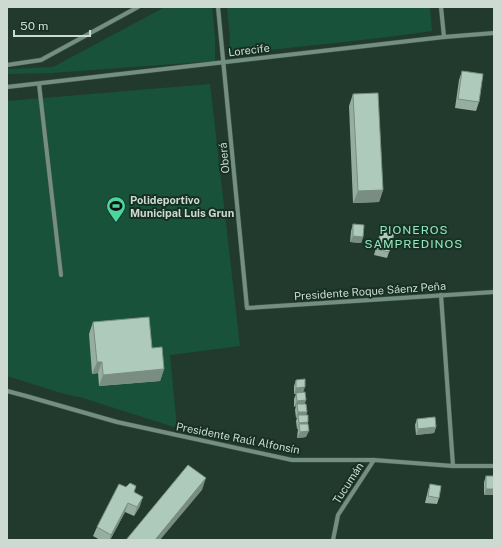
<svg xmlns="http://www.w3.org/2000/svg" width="501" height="547" font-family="'Public Sans',sans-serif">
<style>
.green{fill:#19523a}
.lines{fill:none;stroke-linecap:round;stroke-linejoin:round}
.street-casing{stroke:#3f554b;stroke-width:5}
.street{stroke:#748f81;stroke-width:4}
.wall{fill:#95aea0}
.shaded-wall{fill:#798d82}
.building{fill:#adcaba;stroke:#798d82}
.labels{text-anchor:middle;stroke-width:4;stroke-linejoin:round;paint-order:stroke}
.street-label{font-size:11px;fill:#ccdad2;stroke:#173024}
.poi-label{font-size:11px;font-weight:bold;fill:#ccdad2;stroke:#173024;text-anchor:start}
.neighbourhood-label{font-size:12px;letter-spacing:1px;fill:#93e6bd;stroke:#173024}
</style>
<rect width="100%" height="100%" fill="#223a2e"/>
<g class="green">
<polygon points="165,7 212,7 215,38 215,61 52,73 7,74 8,69 53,67"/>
<path d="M227 7H430L432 31C365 41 297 46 229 55L230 37Z"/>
<polygon points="210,84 240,346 170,355 177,428 83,398 61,393 7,376 7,101"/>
</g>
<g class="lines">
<g class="street-casing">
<g id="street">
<polyline points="218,7 247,308 494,292"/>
<polyline points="441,7 444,37"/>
<polyline points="7,65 41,60 138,7"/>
<polyline points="39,84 61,275"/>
<polyline points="7,87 444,37 494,33"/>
<polyline points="441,295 453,466"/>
<polyline points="7,391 26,396 117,422 292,460 374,460 453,466 494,466"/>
<polyline points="333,540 338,515 374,460"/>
</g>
</g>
<use href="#street" class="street"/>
</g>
<g class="wall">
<polygon points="462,71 479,102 476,111 455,108 459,80"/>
<polygon points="353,94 383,190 379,202 353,203 349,106"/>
<polygon points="353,224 363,237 361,243 350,242 351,231"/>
<polygon points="381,231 389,252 387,258 374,255 379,237"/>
<polygon points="93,322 152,348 164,369 160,381 99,386 98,373 92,374 89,334"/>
<polygon points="296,380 303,392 306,400 304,404 307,412 306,415 308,422 306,437 297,438 298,429 297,429 296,421 297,418 296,418 295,410 296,406 294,407 294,399 296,394 294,394 294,386"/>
<polygon points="417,419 436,427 434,433 416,435 415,425"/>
<polygon points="486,476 494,495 484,495 484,482"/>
<polygon points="430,484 439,498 437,504 425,503 428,490"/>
<polygon points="134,492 140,506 134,516 125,512 110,540 100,540 93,536 97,527"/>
</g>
<g class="shaded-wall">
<polygon points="383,190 379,202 353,203 358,191"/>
<polygon points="353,236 363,237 361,243 350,242"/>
<polygon points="97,362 102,362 98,373 92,374"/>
<polygon points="164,369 160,381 99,386 103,375"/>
<polygon points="305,387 303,393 294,394 296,388"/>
<polygon points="306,400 304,406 297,404 296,406 294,407 297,401"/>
<polygon points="298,412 307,412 305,418 298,415 297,418 296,418"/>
<polygon points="308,422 306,428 299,424 298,429 297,429 299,423"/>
<polygon points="436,427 434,433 416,435 418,429"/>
<polygon points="309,431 306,437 297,438 300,432"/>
<polygon points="206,478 202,490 160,540 155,540"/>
<polygon points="486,489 494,489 494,495 484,495"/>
<polygon points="143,497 140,506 134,516 137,507"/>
<polygon points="128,503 125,512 110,540 109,540 111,535"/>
</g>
<g class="building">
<polygon points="462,71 483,74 479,102 458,99"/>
<polygon points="378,93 383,190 358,191 353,94"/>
<polygon points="353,224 364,225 363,237 353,236"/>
<polygon points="381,231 394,234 389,252 376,249"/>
<polygon points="149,317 152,348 162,347 164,369 103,375 102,362 97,362 93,322"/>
<polygon points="305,379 305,387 296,388 296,380"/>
<polygon points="305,392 306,400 297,401 296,393"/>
<polygon points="297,404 306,404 307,412 298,412"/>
<polygon points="298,415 308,415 308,422 299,423"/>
<polygon points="435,417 436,427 418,429 417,419"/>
<polygon points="299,424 308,424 309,431 300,432"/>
<polygon points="188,465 206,478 155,540 126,540"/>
<rect x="486" y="476" width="8" height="13"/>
<polygon points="130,483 136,486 134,492 143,497 137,507 128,503 111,535 97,527 119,484 126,487"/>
<polygon points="430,484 441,486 439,498 428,496"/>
</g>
<defs>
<g id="stadium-pin" transform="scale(1)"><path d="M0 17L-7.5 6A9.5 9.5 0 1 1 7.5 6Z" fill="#4bd49b" stroke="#173024"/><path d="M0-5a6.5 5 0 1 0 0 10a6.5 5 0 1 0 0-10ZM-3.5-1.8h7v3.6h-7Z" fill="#111"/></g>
</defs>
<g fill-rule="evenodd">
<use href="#stadium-pin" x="116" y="206"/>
</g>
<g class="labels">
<g class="street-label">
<text transform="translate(249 50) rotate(-7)" y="4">Lorecife</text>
<text transform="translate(224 158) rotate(-96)" y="4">Oberá</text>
<text transform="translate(370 291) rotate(-4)" y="4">Presidente Roque Sáenz Peña</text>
<text transform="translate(238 438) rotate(11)" y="4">Presidente Raúl Alfonsín</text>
<text transform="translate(348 483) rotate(-57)" y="4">Tucumán</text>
</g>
<g class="poi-label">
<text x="130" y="204">Polideportivo<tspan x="130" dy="13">Municipal Luis Grun</tspan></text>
</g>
<g class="neighbourhood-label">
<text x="414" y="234">PIONEROS<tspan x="414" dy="14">SAMPREDINOS</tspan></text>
</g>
</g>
<rect width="501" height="547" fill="none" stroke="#ccdad2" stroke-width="16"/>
<path d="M14 30v6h76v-6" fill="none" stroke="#ccdad2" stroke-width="2"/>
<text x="20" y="30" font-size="12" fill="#ccdad2" stroke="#173024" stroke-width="3" paint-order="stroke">50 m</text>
</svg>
